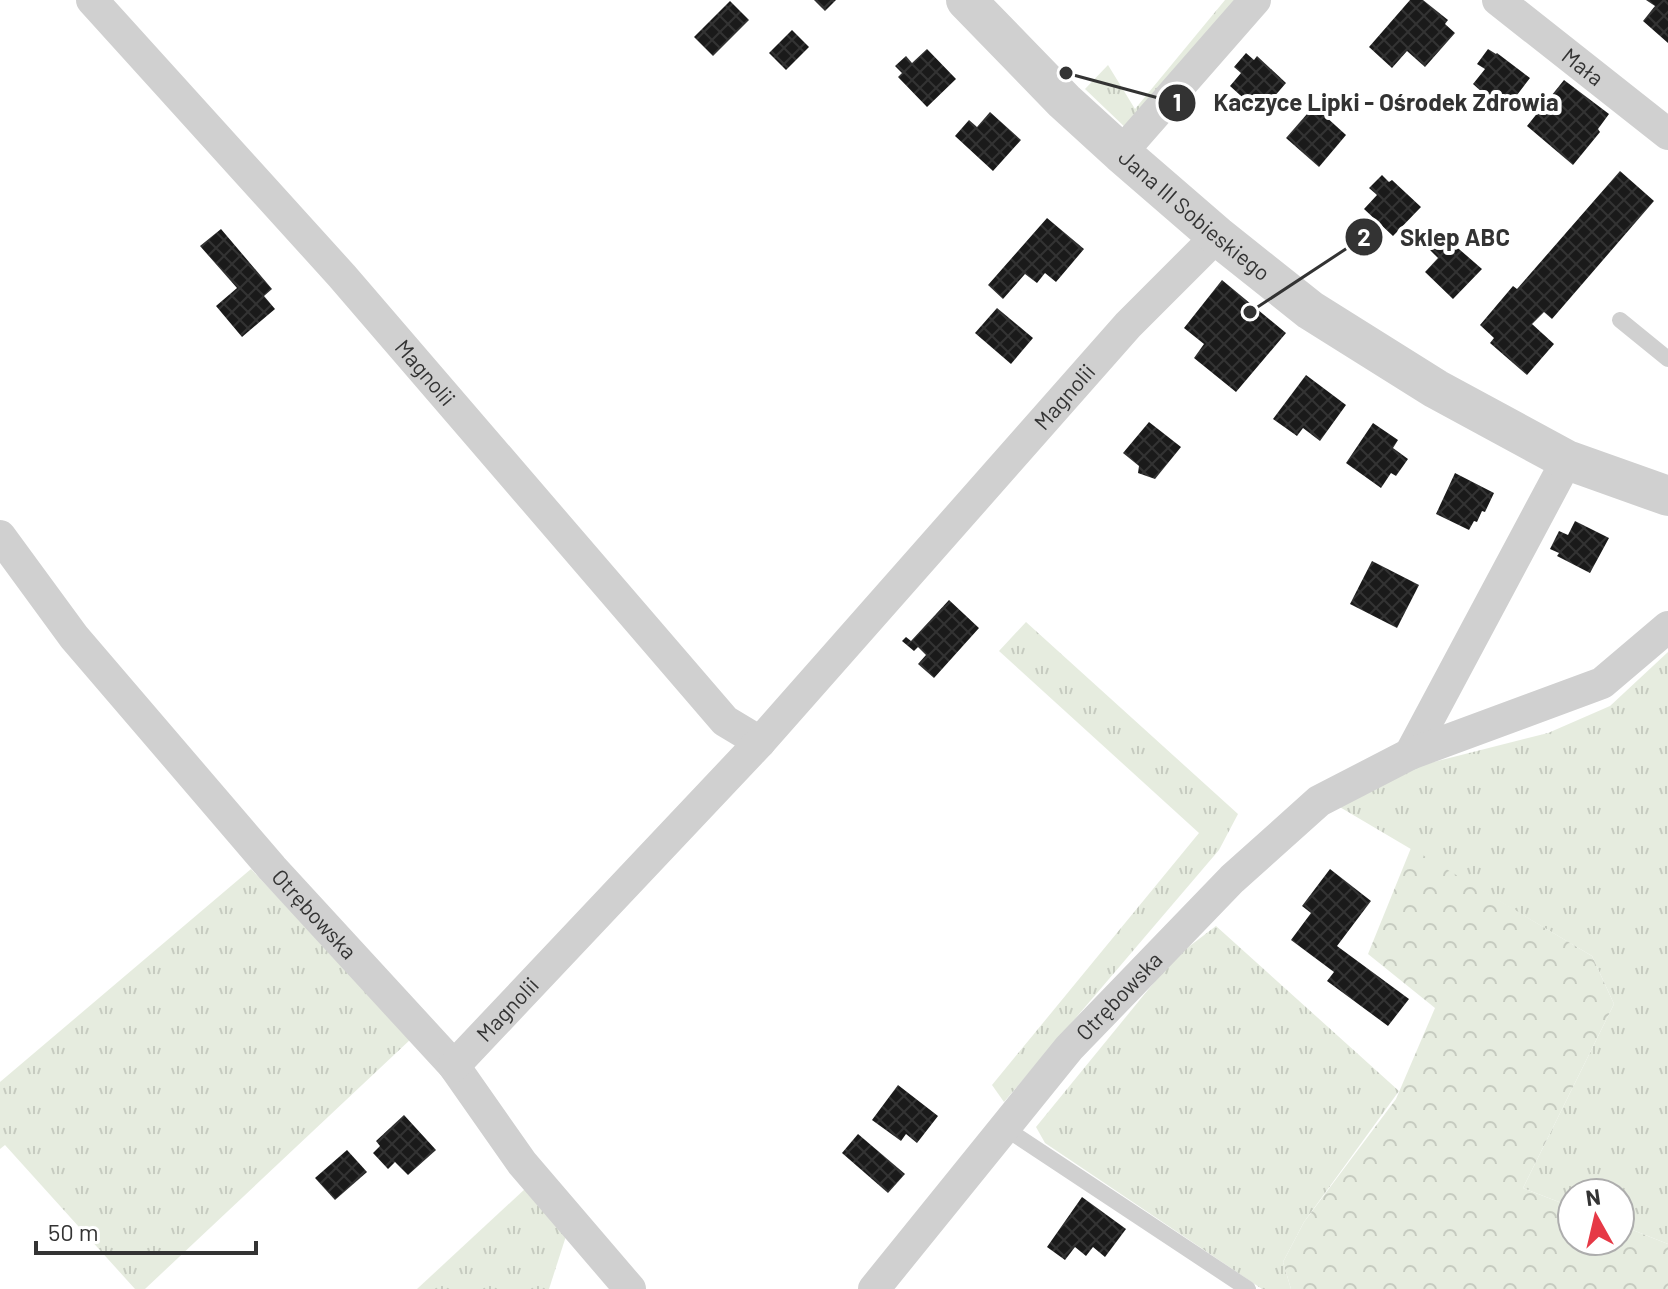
<svg xmlns="http://www.w3.org/2000/svg" width="1668" height="1289" font-family="Barlow,sans-serif">
<style>
.grass{fill:url(#grass-tufts)}
.forest{fill:url(#forest-crowns)}
.building{fill:url(#building-cross-hatch)}
.lines{fill:none;stroke-linecap:round;stroke-linejoin:round}
.service{stroke:#d0d0d0;stroke-width:16}
.minor{stroke:#d0d0d0;stroke-width:32}
.tertiary{stroke:#d0d0d0;stroke-width:40}
.labels{text-anchor:middle;stroke-width:8;stroke-linejoin:round;paint-order:stroke}
.street-label{font-size:22px;fill:#333;stroke:#fff}
.leader{fill:none;stroke:#333;stroke-width:3}
.callout-dot{fill:#333;stroke:#fff;stroke-width:3}
.mark-label{font-size:24px;text-anchor:middle;font-weight:bold;fill:#fff}
.callout-label{font-size:24px;text-anchor:middle;font-weight:bold;fill:#333;stroke:#fff;stroke-width:8;stroke-linejoin:round;paint-order:stroke}
</style>
<defs>
<pattern id="grass-tufts" width="24" height="20" patternUnits="userSpaceOnUse" patternTransform="scale(2)"><rect width="24" height="20" fill="#e6ecdf"/><path d="M3 7l-1-3M5 7V3M7 7l1-3M15 17l-1-3M17 17v-4M19 17l1-3" fill="none" stroke="#c6cbc0"/></pattern>
<pattern id="forest-crowns" width="20" height="18" patternUnits="userSpaceOnUse" patternTransform="scale(2)"><rect width="20" height="18" fill="#e6ecdf"/><path d="M2 6a3 3 0 1 1 6 0M12 15a3 3 0 1 1 6 0" fill="none" stroke="#c6cbc0"/></pattern>
<pattern id="building-cross-hatch" width="8" height="8" patternUnits="userSpaceOnUse" patternTransform="scale(2)"><rect width="8" height="8" fill="#1a1a1a"/><path d="M0 0l8 8M0 8l8-8" fill="none" stroke="#333"/></pattern>
</defs>
<rect width="100%" height="100%" fill="#fff"/>
<g class="grass">
<polygon points="1225,0 1245,0 1130,132 1085,89 1108,65 1135,109"/>
<polygon points="1026,622 1238,814 1219,850 1004,1102 992,1085 1199,833 999,651"/>
<polygon points="1668,652 1668,1244 1620,1225 1620,1193 1572,1193 1572,1207 1523,1188 1614,1004 1592,956 1338,806 1406,769 1548,733 1610,706"/>
<polygon points="251,869 412,1038 145,1289 135,1289 5,1145 0,1149 0,1082"/>
<polygon points="1216,926 1399,1091 1304,1222 1283,1262 1291,1289 1262,1289 1045,1143 1036,1127 1174,958"/>
<polygon points="526,1188 567,1233 549,1289 417,1289"/>
</g>
<polygon class="forest" points="1411,848 1592,956 1614,1004 1523,1188 1572,1207 1572,1241 1620,1241 1620,1225 1668,1244 1668,1289 1291,1289 1283,1262 1304,1222 1396,1099 1435,1008 1368,954"/>
<g class="building">
<polygon points="814,0 836,0 825,11"/>
<polygon points="1410,0 1423,0 1448,20 1445,24 1455,33 1425,67 1407,51 1392,68 1369,47"/>
<polygon points="1646,0 1668,0 1668,43 1643,21 1655,6"/>
<polygon points="730,1 749,20 713,56 694,37"/>
<polygon points="792,30 809,47 786,70 769,53"/>
<polygon points="927,49 956,79 927,107 898,77 902,73 895,66 906,56 912,63"/>
<polygon points="1488,49 1496,54 1497,53 1530,78 1504,112 1473,84 1485,69 1477,64"/>
<polygon points="1246,53 1254,60 1257,56 1286,83 1260,113 1230,86 1241,73 1234,67"/>
<polygon points="1564,80 1609,114 1598,129 1600,132 1573,165 1527,126"/>
<polygon points="1314,106 1346,135 1319,167 1286,138"/>
<polygon points="990,112 1021,140 993,171 955,136 969,120 977,127"/>
<polygon points="1620,171 1654,201 1552,319 1544,312 1532,324 1554,344 1527,375 1490,343 1494,338 1480,325 1513,286 1517,289"/>
<polygon points="1382,175 1389,182 1392,180 1421,207 1393,236 1364,209 1377,195 1369,188"/>
<polygon points="1047,218 1084,249 1056,282 1045,273 1037,283 1025,274 1003,299 988,285"/>
<polygon points="221,229 272,289 264,296 275,309 242,337 216,306 237,288 200,246"/>
<polygon points="1444,236 1482,269 1453,299 1425,272 1438,258 1430,250"/>
<polygon points="1222,280 1286,333 1236,392 1194,358 1204,344 1184,328"/>
<polygon points="997,308 1033,338 1011,364 975,333"/>
<polygon points="1306,375 1346,405 1320,441 1303,428 1297,436 1273,419"/>
<polygon points="1149,422 1181,447 1155,479 1138,473 1139,466 1123,453"/>
<polygon points="1373,423 1398,440 1393,448 1408,459 1396,476 1391,473 1381,488 1346,463"/>
<polygon points="1455,473 1494,493 1485,512 1482,511 1477,522 1474,521 1469,530 1436,514"/>
<polygon points="1575,521 1609,538 1590,573 1557,556 1559,553 1550,549 1559,531 1568,535"/>
<polygon points="1372,561 1419,585 1397,628 1350,604"/>
<polygon points="949,600 979,628 934,678 918,664 926,655 918,647 914,651 902,641 906,637 911,641"/>
<polygon points="1330,869 1371,901 1337,946 1409,999 1388,1026 1327,981 1334,972 1291,940 1311,913 1302,906"/>
<polygon points="898,1085 938,1116 917,1143 906,1134 901,1141 872,1120"/>
<polygon points="404,1115 436,1150 408,1175 395,1162 388,1169 373,1153 380,1146 376,1141"/>
<polygon points="858,1134 905,1174 888,1193 842,1153"/>
<polygon points="347,1150 367,1172 335,1200 315,1178"/>
<polygon points="1082,1197 1126,1229 1105,1257 1093,1247 1086,1256 1075,1247 1065,1260 1047,1247"/>
</g>
<g class="lines">
<g class="service">
<polyline points="1620,320 1668,359"/>
<polyline points="1005,1128 1248,1289"/>
</g>
<g class="minor">
<path id="s1" d="M92 0 342 276 725 721 760 742"/>
<path id="s2" d="M1498 0 1668 134"/>
<polyline points="1121,153 1255,0"/>
<path id="s3" d="M0 536 74 637 272 868 454 1066 522 1163 630 1289"/>
<polyline points="1410,754 1567,460"/>
<path id="s4" d="M454 1066 760 742 1128 325 1217 236"/>
<path id="s5" d="M874 1289 1069 1048 1232 879 1319 801 1410 754 1602 683 1668 627"/>
</g>
<path class="tertiary" id="s6" d="M966 0 1064 101 1121 153 1217 236 1310 310 1436 389 1567 460 1668 496"/>
</g>
<g class="labels">
<g class="street-label">
<text dy="8" stroke="none"><textPath href="#s2" startOffset="108">Mała</textPath></text>
<text dy="8" stroke="none"><textPath href="#s6" startOffset="314">Jana III Sobieskiego</textPath></text>
<text dy="8" stroke="none"><textPath href="#s1" startOffset="500">Magnolii</textPath></text>
<text dy="8" stroke="none"><textPath href="#s4" startOffset="906">Magnolii</textPath></text>
<text dy="8" stroke="none"><textPath href="#s3" startOffset="492">Otrębowska</textPath></text>
<text dy="8" stroke="none"><textPath href="#s5" startOffset="382">Otrębowska</textPath></text>
<text dy="8" stroke="none"><textPath href="#s4" startOffset="78">Magnolii</textPath></text>
</g>
</g>
<path class="leader" d="M1066 73L1177 103M1250 312L1364 237"/>
<g class="callout-dot">
<circle cx="1066" cy="73" r="8"/>
<circle cx="1250" cy="312" r="8"/>
<circle cx="1177" cy="103" r="20"/>
<circle cx="1364" cy="237" r="20"/>
</g>
<g class="mark-label">
<text x="1177" y="111">1</text>
<text x="1364" y="246">2</text>
</g>
<g class="callout-label">
<text x="1386" y="111">Kaczyce Lipki - Ośrodek Zdrowia</text>
<text x="1455" y="246">Sklep ABC</text>
</g>
<g transform="translate(1596 1217) rotate(352)"><circle r="38" fill="#ffffff" stroke="#adadad" stroke-width="2"/>
<path d="M0-6L14 30L0 20L-14 30Z" fill="#e63946"/>
<text y="-12" font-size="22" font-weight="bold" text-anchor="middle" fill="#333333">N</text>
</g>
<path d="M36 1241v12h220v-12" fill="none" stroke="#333333" stroke-width="4"/>
<text x="48" y="1241" font-size="24" fill="#333333" stroke="#ffffff" stroke-width="6" paint-order="stroke">50 m</text>
</svg>
